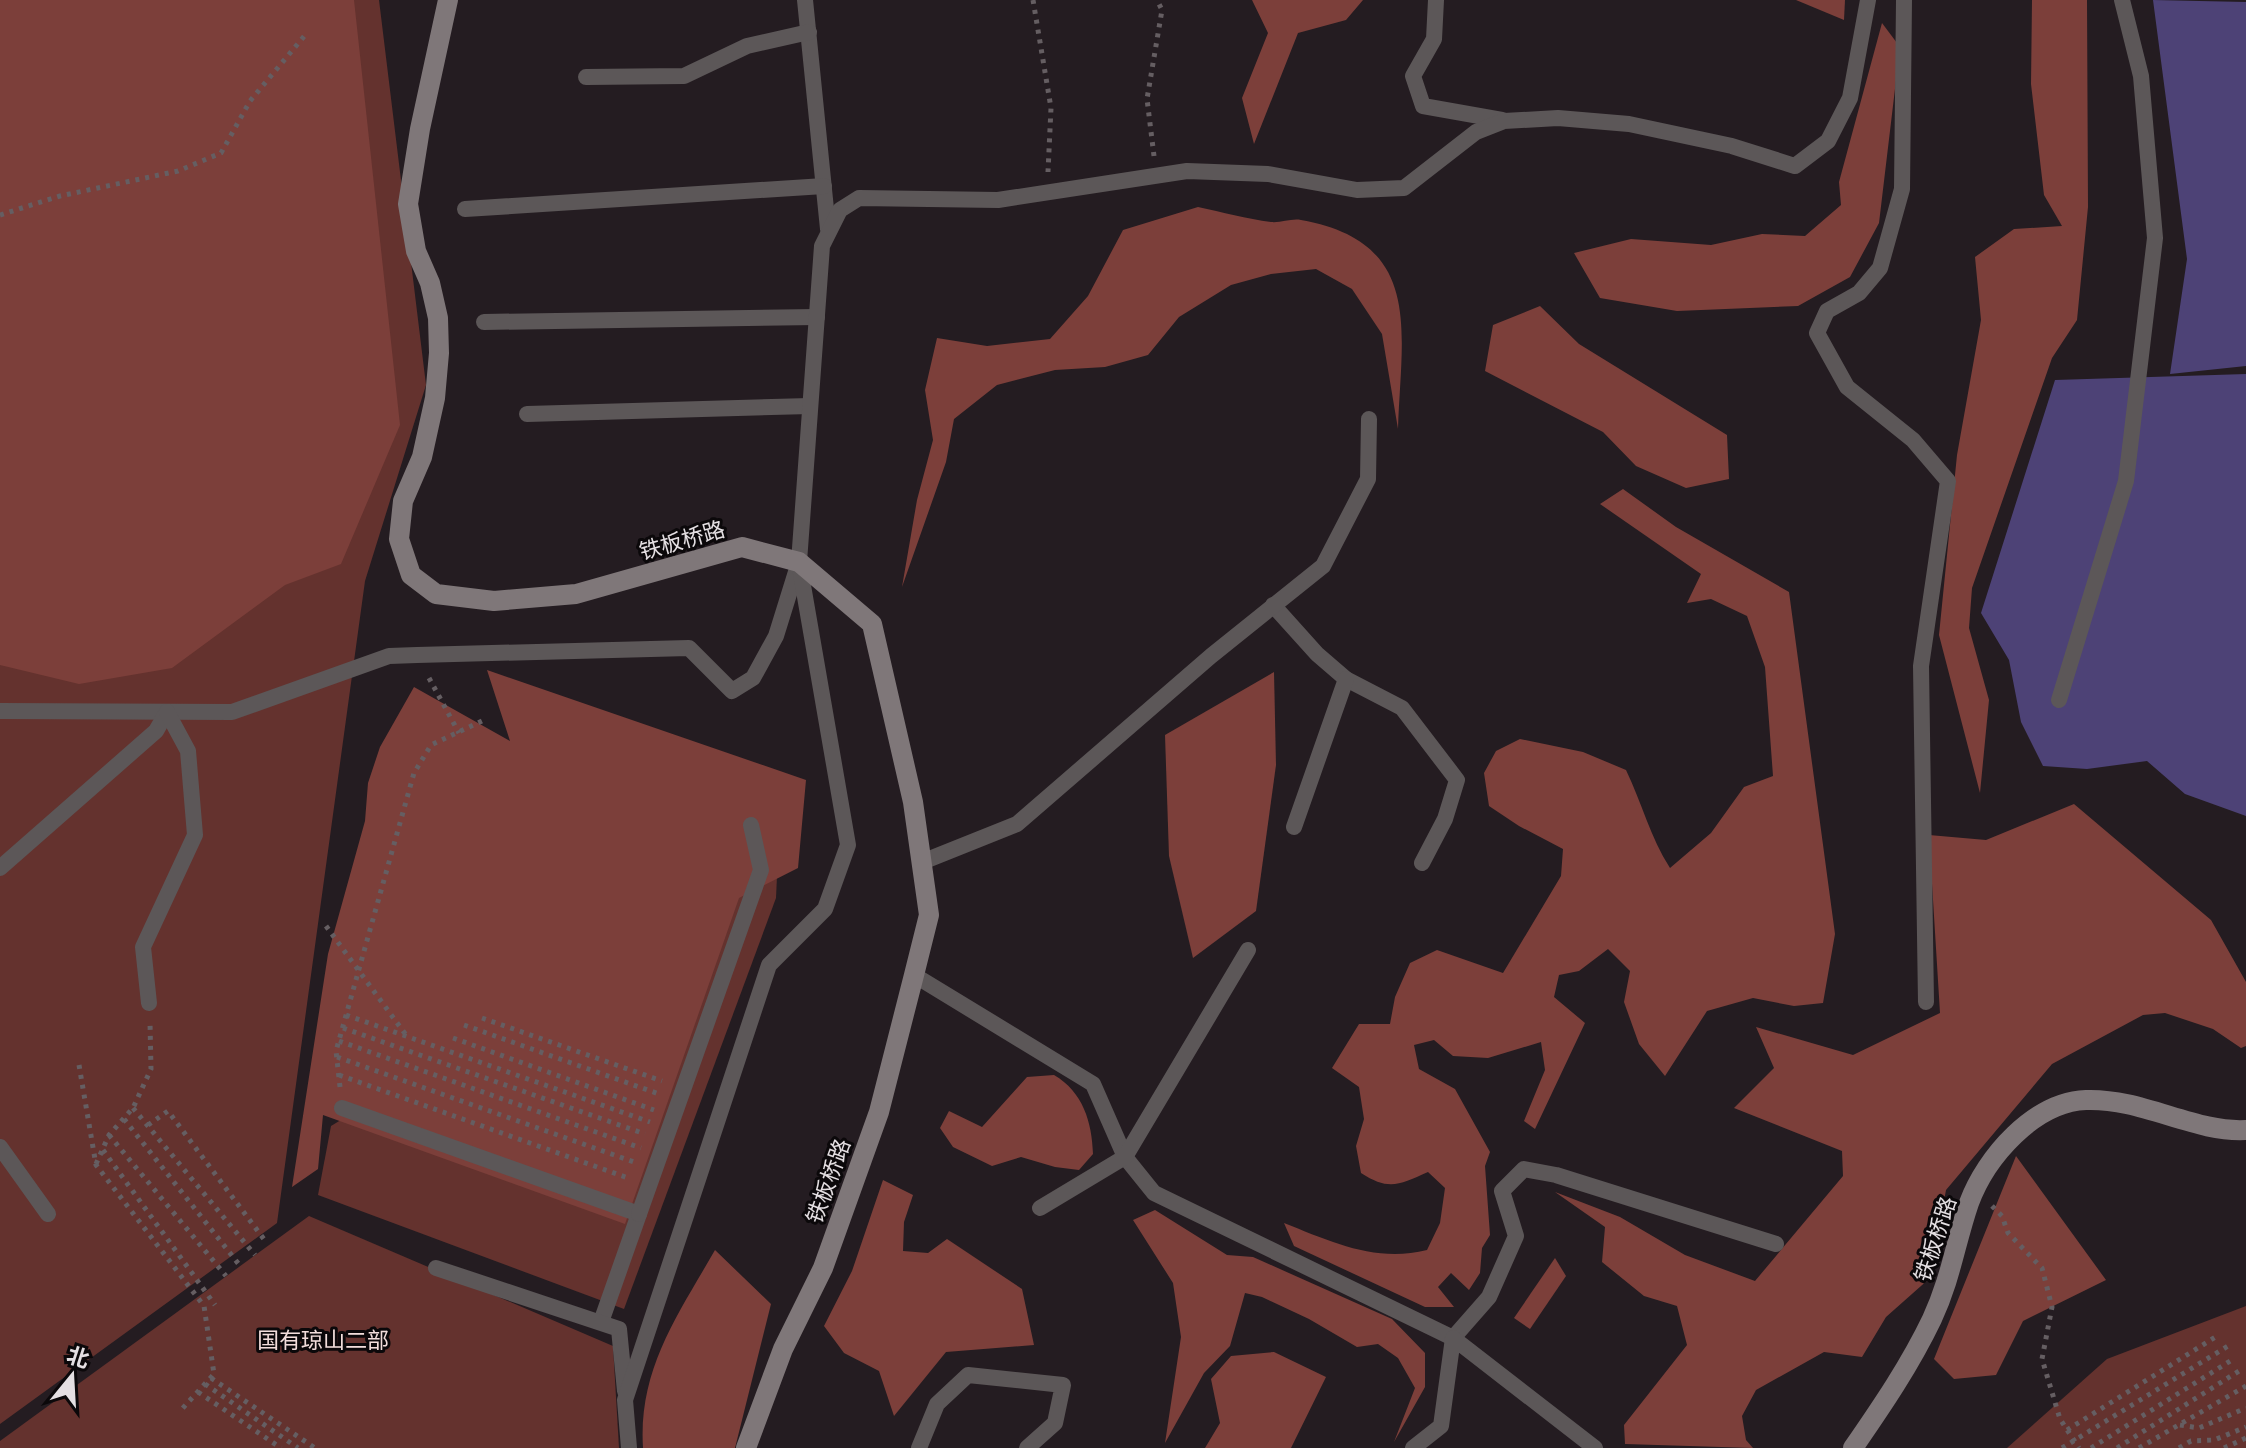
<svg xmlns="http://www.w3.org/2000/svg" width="2246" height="1448" font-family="'Fira Sans Condensed','Noto Sans SC',sans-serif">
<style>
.green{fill:#64322e}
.forest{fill:#7c3f3a}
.water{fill:#4d4276}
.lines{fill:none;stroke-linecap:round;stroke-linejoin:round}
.path{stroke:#655e62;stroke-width:5;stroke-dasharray:4 6;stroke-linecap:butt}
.lane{stroke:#5c5758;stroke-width:16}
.secondary{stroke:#7f7779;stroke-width:20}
.labels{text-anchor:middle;stroke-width:6;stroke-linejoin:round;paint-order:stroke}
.street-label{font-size:22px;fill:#e4dfe2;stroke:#0b080a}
.park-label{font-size:22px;fill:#f2dddb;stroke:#0b080a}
</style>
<rect width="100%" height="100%" fill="#241c21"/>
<g class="green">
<polygon points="0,0 379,0 426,385 365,581 277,1223 0,1424"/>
<polygon points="778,854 776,898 624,1309 318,1195 331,1126"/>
<polygon points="309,1216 613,1346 619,1448 0,1448 0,1441"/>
<polygon points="2246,1306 2246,1448 2007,1448 2107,1359"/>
</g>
<g class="forest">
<polygon points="0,0 354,0 400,425 341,564 285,585 172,668 79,684 0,665"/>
<polygon points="1252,0 1363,0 1346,20 1298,33 1254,144 1242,98 1268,33"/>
<polygon points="1796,0 1845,0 1844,20"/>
<polygon points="2032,0 2087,0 2088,207 2077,320 2052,358 1972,588 1969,628 1989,700 1980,793 1939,635 1957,455 1981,320 1975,257 2014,229 2062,226 2044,195 2031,84"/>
<polygon points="1882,23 1900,47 1879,223 1850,277 1798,306 1677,311 1600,298 1574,253 1631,239 1711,245 1762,234 1805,236 1841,205 1839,182"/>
<path d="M1198 207C1222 212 1247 219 1271 222 1281 223 1292 218 1301 220 1425 242 1401 332 1398 429L1382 334 1352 289 1316 269 1271 274 1231 285 1179 317 1148 355 1105 367 1055 370 997 385 954 419 946 462 902 587 917 500 933 440 925 390 937 338 987 346 1050 339 1088 296 1123 230Z"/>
<polygon points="1540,306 1579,344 1727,435 1729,479 1686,488 1636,466 1603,432 1485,371 1493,325"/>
<path d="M1623 489 1676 527 1789 592 1835 934 1823 1003 1794 1006 1753 998 1707 1011 1665 1076 1639 1044 1624 1002 1630 971 1608 949 1579 971 1559 975 1554 997 1585 1023 1535 1129 1524 1121 1545 1070 1541 1042 1488 1058 1453 1056 1434 1040 1414 1045 1419 1069 1455 1089 1490 1152 1485 1166 1490 1235 1482 1248 1480 1273 1469 1290 1451 1273 1438 1287 1454 1307H1425L1294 1246 1284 1223C1332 1242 1376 1263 1427 1250L1440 1223 1445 1188 1428 1172C1399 1185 1389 1191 1361 1173L1356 1146 1364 1119 1359 1087 1332 1068 1359 1024H1390L1395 997 1410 963 1437 950 1503 973 1561 876 1563 849 1519 826 1489 806 1484 773 1496 751 1520 739 1583 752 1626 770C1642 803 1650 837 1670 868L1711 833 1744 787 1773 776 1765 667 1747 616 1711 599 1687 603 1701 574 1600 504Z"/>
<polygon points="487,670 806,780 798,868 739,898 625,1224 323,1115 318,1169 292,1187 328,954 365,821 368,783 380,747 414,687 510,741"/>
<polygon points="1274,672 1276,765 1256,911 1193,958 1169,856 1165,735"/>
<polygon points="2074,804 2211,920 2246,982 2246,1046 2241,1048 2213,1029 2165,1013 2143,1015 2052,1064 1946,1190 1930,1278 1886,1317 1862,1357 1824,1352 1756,1390 1742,1416 1746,1440 1753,1448 1625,1444 1624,1425 1687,1345 1677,1306 1644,1296 1602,1262 1605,1227 1555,1192 1620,1217 1685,1255 1755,1281 1843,1176 1842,1151 1734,1108 1774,1068 1756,1027 1853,1055 1940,1013 1929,835 1986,840"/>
<path d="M1054 1075C1083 1092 1092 1122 1093 1154L1079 1170 1055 1167 1021 1157 992 1166 953 1147 940 1128 949 1111 982 1127 1027 1077Z"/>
<polygon points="2016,1156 2106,1280 2023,1321 1996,1375 1954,1379 1934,1359"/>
<polygon points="883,1180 913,1195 904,1222 903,1251 928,1253 947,1239 1022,1289 1034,1345 946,1352 894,1416 879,1371 844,1353 824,1326 852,1271"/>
<polygon points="1155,1210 1227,1255 1253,1257 1392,1319 1425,1353 1425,1387 1394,1442 1415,1388 1398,1358 1378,1344 1357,1347 1309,1319 1262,1297 1245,1293 1230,1346 1204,1373 1165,1443 1181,1337 1173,1283 1133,1220"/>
<path d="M715 1250 771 1304 735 1448H643C638 1369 678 1315 715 1250Z"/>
<polygon points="1555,1258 1566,1276 1530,1329 1514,1318"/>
<polygon points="1274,1352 1326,1377 1291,1448 1205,1448 1220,1423 1211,1379 1231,1356"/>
</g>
<g class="water">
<polygon points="2153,0 2246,2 2246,366 2170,374 2187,259"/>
<polygon points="2246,374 2246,816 2185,794 2147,761 2087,769 2043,766 2021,722 2009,660 1981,613 2055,380"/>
</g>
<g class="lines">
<g class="path">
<polyline points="1033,0 1051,108 1048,172"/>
<polyline points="1154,156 1147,99 1162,10 1157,0"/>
<polyline points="0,215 60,196 178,171 221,153 250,101 306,34"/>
<polyline points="429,678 459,733"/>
<polyline points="326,926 406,1035"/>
<polyline points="346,1015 650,1122"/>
<polyline points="482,1018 662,1081"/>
<polyline points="464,1025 659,1094"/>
<polyline points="343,1028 645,1134"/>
<polyline points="453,1038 654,1110"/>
<polyline points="339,1041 641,1148"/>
<polyline points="337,1057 634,1162"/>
<polyline points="79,1065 96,1165 204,1306 214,1374 181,1410"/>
<polyline points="339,1075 628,1178"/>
<polyline points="340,1087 336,1051 414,773 431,745 484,720"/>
<polyline points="133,1108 255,1255"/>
<polyline points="124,1119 241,1267"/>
<polyline points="148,1125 168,1111 266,1242"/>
<polyline points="109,1135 226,1276"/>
<polyline points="103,1150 215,1305"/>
<polyline points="96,1164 109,1135 133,1108 151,1069 150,1022"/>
<polyline points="1992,1206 2002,1216 2008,1233 2042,1268 2052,1307 2042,1359 2060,1419 2079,1448"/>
<polyline points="211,1378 315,1448"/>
<polyline points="205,1384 298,1448"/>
<polyline points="198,1392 281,1448"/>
<polyline points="2180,1425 2199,1428 2246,1408"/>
<polyline points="2067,1430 2217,1336"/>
<polyline points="2062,1448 2228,1346"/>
<polyline points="2091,1448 2235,1358"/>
<polyline points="2117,1448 2239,1371"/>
<polyline points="2139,1448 2246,1386"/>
<polyline points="2179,1448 2191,1441 2214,1440 2246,1427"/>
<polyline points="2224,1448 2246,1438"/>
</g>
<g class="lane">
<polyline points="805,0 828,229"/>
<polyline points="1436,0 1434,39 1413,76 1423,106 1502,120"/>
<polyline points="1904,0 1902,189 1880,268 1859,293 1827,311 1817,333 1847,387 1913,440 1948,481 1921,666 1926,1002"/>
<polyline points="586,77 684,76 747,46 809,32"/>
<polyline points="465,209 824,186"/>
<polyline points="484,322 817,317"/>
<polyline points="527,414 810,406"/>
<polyline points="1273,605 1317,654 1346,679 1402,708 1457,780 1445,819 1422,863"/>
<polyline points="2059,700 2126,481 2155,238 2141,76 2122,0"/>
<polyline points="0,711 232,712 389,656 417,655 689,648 732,691 753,678 776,636 799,562 822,246 840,210 859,198 998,200 1187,171 1268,174 1357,190 1404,188 1476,132 1504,121 1558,118 1629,124 1732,146 1795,166 1828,141 1850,98 1868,0"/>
<polyline points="1294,827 1346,679"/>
<polyline points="922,862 1017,824 1211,656 1323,566 1368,479 1369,419"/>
<polyline points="0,868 156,731 167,712"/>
<polyline points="914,975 1093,1084 1125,1157 1154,1193 1453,1338 1489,1297 1516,1236 1502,1191 1524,1169 1556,1175 1776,1244"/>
<polyline points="149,1003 143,947 195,835 188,751 167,712"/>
<polyline points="342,1108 639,1214 601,1322"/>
<polyline points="0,1147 48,1214"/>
<polyline points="1040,1208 1125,1157 1248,950"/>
<polyline points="639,1214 761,870 751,825"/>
<polyline points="436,1268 619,1329 625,1391"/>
<polyline points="629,1448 625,1400 769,965 825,909 848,845 800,568"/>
<polyline points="919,1448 937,1404 968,1375 1063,1385 1055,1423 1027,1448"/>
<polyline points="1413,1448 1441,1426 1453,1338 1595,1448"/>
</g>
<g class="secondary">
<polyline points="448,0 420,129 408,204 416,251 430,283 438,318 439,353 435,398 422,457 403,501 399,539 411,575 436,594 494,601 576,594 742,547 799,562 872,624 913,802 929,915 914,975 879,1112 823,1268 783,1349 746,1448"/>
<path d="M1853 1448C1882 1406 1910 1365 1932 1319 1951 1278 1955 1244 1969 1203 1986 1157 2034 1102 2086 1100 2142 1098 2195 1133 2246 1130"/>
</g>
</g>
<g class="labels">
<g class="street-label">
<text transform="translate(682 540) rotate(-16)" y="8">铁板桥路</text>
<text transform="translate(828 1181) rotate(-70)" y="8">铁板桥路</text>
<text transform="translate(1935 1239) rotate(-72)" y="8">铁板桥路</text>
</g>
<g class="park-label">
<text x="323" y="1348">国有琼山二部</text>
</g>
</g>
<g transform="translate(72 1376) rotate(18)" stroke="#0b080a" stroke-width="6" paint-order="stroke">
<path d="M0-6L14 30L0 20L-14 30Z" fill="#e4dfe2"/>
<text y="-12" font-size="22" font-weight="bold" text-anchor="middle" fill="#e4dfe2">北</text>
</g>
</svg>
